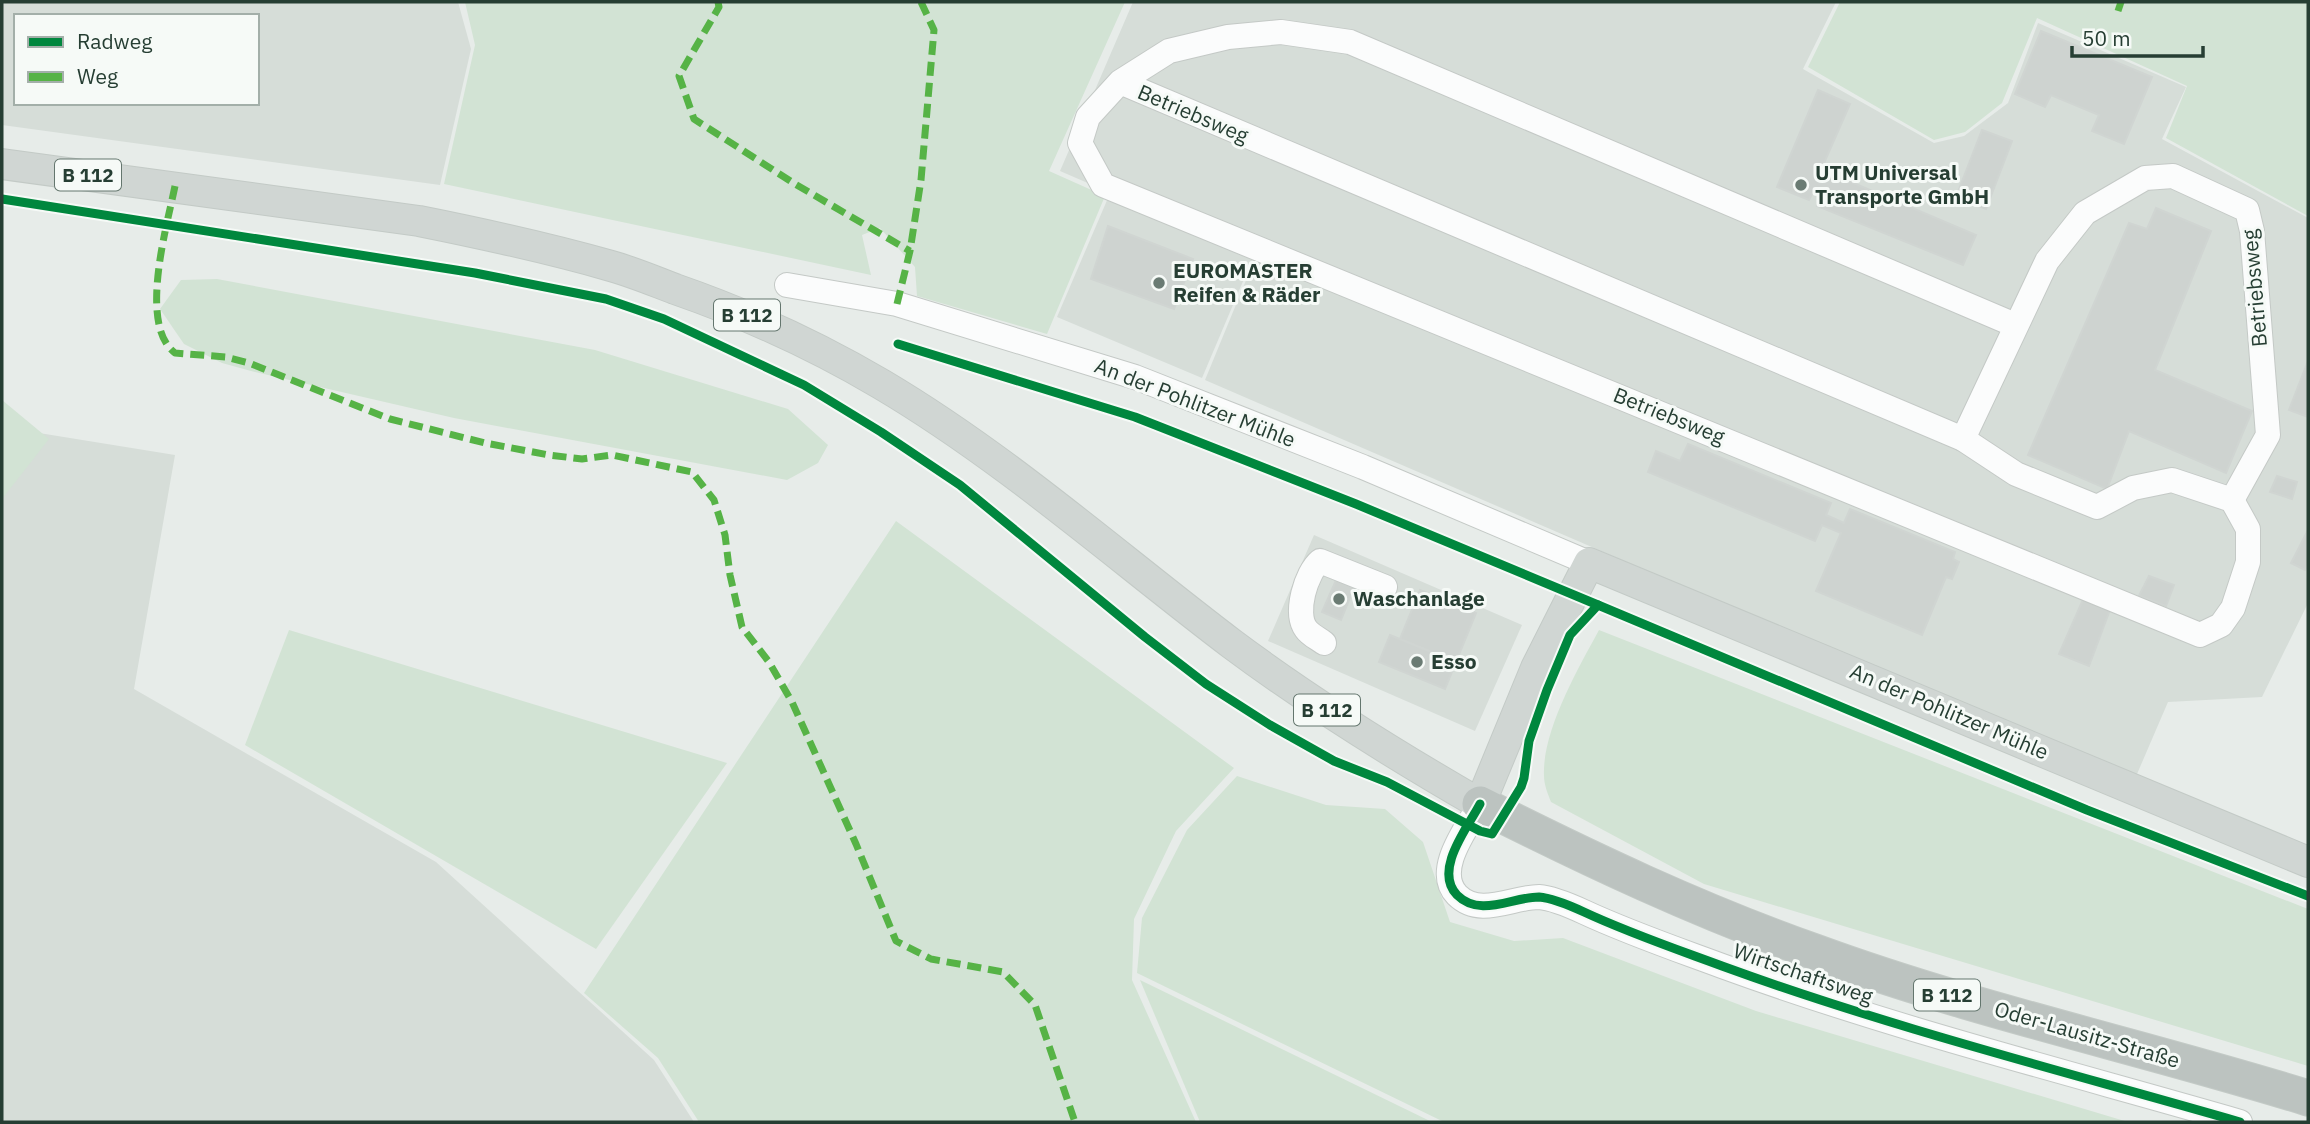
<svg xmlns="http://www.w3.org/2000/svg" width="2310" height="1124" font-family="'IBM Plex Sans',sans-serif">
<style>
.built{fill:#d6ddd8;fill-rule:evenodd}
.green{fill:#d2e3d4}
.building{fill:#ced3d0;stroke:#d0d5d2;stroke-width:2}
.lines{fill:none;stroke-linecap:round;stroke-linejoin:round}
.minor-casing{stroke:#c4c9c6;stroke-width:26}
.major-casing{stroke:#c3cac6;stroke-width:32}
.highway-casing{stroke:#c3cac6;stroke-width:37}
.minor{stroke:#fbfcfc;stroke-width:24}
.major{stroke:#d0d6d3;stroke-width:30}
.highway{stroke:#bcc3c0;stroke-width:35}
.quiet{stroke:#56b346;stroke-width:7;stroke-dasharray:14 7;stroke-linecap:butt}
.cycleway-casing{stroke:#f6faf7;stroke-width:13}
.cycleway{stroke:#00873e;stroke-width:9}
.poi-dot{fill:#6a7b73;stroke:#f6faf7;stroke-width:2.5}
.labels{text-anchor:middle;stroke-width:6;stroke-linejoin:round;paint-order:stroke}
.shield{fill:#f6faf7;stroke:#64766e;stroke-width:2}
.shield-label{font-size:19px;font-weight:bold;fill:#263e33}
.street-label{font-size:21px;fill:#263e33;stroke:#f6faf7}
.poi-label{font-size:21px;font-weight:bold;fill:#263e33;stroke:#f6faf7;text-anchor:start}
</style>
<rect width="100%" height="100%" fill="#e7ece9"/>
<g class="built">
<path d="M2 2H458L471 49 440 185 2 125ZM16 16H257V103H16Z"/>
<polygon points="1133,2 1836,2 1803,69 1934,143 1964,136 2008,103 2038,23 2186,87 2162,139 2308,218 2308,603 2262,697 2168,702 2134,781 1205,380 1256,256 1060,171"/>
<polygon points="1108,198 1252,260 1202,378 1057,317"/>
<polygon points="2,427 175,455 134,689 436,862 654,1060 694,1122 2,1122"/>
<polygon points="1314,535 1522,625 1475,731 1268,641"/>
</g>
<g class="green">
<polygon points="465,2 1125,2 1049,171 1105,196 1047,334 917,296 915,267 880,228 862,235 871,275 444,184 475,45"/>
<polygon points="1840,2 2308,2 2308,216 2166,138 2187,86 2037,18 2002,103 1965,132 1934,140 1808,67"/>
<polygon points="217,279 595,350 788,409 828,445 818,463 787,480 454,418 251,371 222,363 184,344 160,309 181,280"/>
<polygon points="2,400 49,439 2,499"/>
<polygon points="896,521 1234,768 1176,831 1134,919 1132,980 1196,1122 699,1122 658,1058 584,993"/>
<polygon points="289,630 727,763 596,949 245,745"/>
<path d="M1599 630 2308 909V1066L1704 884 1551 802C1548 794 1544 785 1544 776 1542 731 1578 669 1599 630Z"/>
<polygon points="1237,776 1326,805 1385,809 1423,842 1450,922 1514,941 1563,938 1756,1011 2128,1122 1444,1122 1137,973 1142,918 1187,830"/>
<polygon points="1140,980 1432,1122 1200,1122"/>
</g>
<g class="building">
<polygon points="2041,31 2152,77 2124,144 2092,131 2099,115 2051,95 2045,107 2015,94"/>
<polygon points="1818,90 1850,104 1817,179 1825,182 1830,173 1976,235 1963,265 1817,206 1821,193 1814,190 1809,200 1777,187"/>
<polygon points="1982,130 2012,141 1986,209 1956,197"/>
<polygon points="2156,208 2211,231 2155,370 2252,411 2226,473 2129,431 2107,489 2028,455 2129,223 2147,229"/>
<polygon points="1108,226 1193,259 1174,309 1091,279"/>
<polygon points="2308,361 2308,417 2289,410"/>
<polygon points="1688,444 1831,503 1826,515 1844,523 1850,509 1955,552 1953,559 1959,562 1952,579 1946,577 1922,635 1816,591 1841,533 1822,525 1815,541 1648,472 1656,451 1680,461"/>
<polygon points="2277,476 2297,482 2292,499 2270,492"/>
<polygon points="2308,530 2308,565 2305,570 2291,563"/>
<polygon points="2149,576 2174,585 2166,606 2139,596"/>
<polygon points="1337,578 1355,585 1341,620 1322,612"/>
<polygon points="1420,590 1476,613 1456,662 1400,639"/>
<polygon points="2085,595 2111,607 2089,666 2059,654"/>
<polygon points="1390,635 1456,662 1445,689 1379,662"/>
</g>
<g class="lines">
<g class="minor-casing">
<g id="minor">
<polyline points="1120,82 1963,439 2016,474 2097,507 2133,488 2172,480 2232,500 2248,529 2248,562 2233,608 2221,625 2200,635 1103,185 1080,143 1088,117 1120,82 1169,51 1228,37 1281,32 1350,42 2015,325"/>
<polyline points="787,285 897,304 1135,377 1363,467 1589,563"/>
<polyline points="1963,439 2047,261 2085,213 2145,178 2173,176 2247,210 2252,231 2268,435 2232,500"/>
<path d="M1324 643C1319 639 1310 635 1306 629 1294 613 1306 573 1320 561L1385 587"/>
<path d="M1480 804C1468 827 1433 870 1457 895 1480 918 1512 897 1539 897 1553 898 1571 906 1584 912 1629 933 1676 949 1722 966 1892 1028 2067 1072 2240 1122"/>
</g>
</g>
<g class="major-casing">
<path id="major" d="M2 164 419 221C484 234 548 248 611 266 633 272 654 281 675 289 747 314 815 345 881 384 1006 458 1116 556 1232 644 1311 703 1395 755 1480 804L1536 668 1589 563 2308 862"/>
</g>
<g class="highway-casing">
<path id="highway" d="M1480 804C1589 859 1699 911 1815 952 1976 1011 2144 1047 2308 1098"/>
</g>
<use href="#minor" class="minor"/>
<use href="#major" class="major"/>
<use href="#highway" class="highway"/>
<g class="quiet">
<polyline points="718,2 719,7 679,76 694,119 795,184 910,251"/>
<polyline points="2118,11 2121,2"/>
<path d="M175 186C167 226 138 325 175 353L226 357 249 363 390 419 485 443 549 455 582 459 612 455 692 472 714 500 725 535 730 575 742 627 769 662 792 702 856 844 896 941 931 959 1003 972 1035 1005 1075 1122"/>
<polyline points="897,304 910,251 921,180 934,30 921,2"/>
</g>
<g class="cycleway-casing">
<g id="cycleway">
<polyline points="2,199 475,273 606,299 664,319 804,385 881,432 960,485 1145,637 1206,684 1270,725 1334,761 1387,782 1480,831 1492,834 1521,787 1524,778 1529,741 1547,690 1570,635 1598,605 2087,810 2308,896"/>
<polyline points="898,344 1135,417 1356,504 1598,605"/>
<path d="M1480 804C1468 827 1433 870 1457 895 1480 918 1512 897 1539 897 1553 898 1571 906 1584 912 1629 933 1676 949 1722 966 1892 1028 2067 1072 2240 1122"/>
</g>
</g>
<use href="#cycleway" class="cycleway"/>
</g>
<g class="poi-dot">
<circle cx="1801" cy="185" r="7"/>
<circle cx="1159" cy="283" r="7"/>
<circle cx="1339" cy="599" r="7"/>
<circle cx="1417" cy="662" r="7"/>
</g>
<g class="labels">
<g class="shield">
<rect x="55" y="159.5" width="66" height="31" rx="5"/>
<rect x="714" y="299.5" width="66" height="31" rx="5"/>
<rect x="1294" y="694.5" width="66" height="31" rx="5"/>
<rect x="1914" y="979.5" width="66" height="31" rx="5"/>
</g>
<g class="shield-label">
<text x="88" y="182">B 112</text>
<text x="747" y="322">B 112</text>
<text x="1327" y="717">B 112</text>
<text x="1947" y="1002">B 112</text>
</g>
<g class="street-label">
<text transform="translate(1193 114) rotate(23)" y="7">Betriebsweg</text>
<text transform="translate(2255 288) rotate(-95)" y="7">Betriebsweg</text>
<text transform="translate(1195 403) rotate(21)" y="7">An der Pohlitzer Mühle</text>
<text transform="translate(1669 416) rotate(22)" y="7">Betriebsweg</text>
<text transform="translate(1949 712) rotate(23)" y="7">An der Pohlitzer Mühle</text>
<text transform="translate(1803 974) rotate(19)" y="7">Wirtschaftsweg</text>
<text transform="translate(2087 1035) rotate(16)" y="7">Oder-Lausitz-Straße</text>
</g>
<g class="poi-label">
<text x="1815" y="180">UTM Universal<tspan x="1815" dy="24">Transporte GmbH</tspan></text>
<text x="1173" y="278">EUROMASTER<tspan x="1173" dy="24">Reifen &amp; Räder</tspan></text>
<text x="1353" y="606">Waschanlage</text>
<text x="1431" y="669">Esso</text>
</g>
</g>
<rect width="2310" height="1124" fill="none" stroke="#263e33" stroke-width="7"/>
<rect x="14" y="14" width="245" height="91" fill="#f6faf7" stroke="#a3afa9" stroke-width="2"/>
<rect x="28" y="37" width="35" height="10" fill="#00873e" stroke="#a3afa9" stroke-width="2"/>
<text x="77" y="49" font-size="21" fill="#263e33">Radweg</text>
<rect x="28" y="72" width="35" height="10" fill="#56b346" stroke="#a3afa9" stroke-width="2"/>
<text x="77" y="84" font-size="21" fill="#263e33">Weg</text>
<path d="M2072 46v10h131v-10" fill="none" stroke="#263e33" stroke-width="3.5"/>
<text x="2082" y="46" font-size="21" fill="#263e33" stroke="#f6faf7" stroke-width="5" paint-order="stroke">50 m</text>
</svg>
